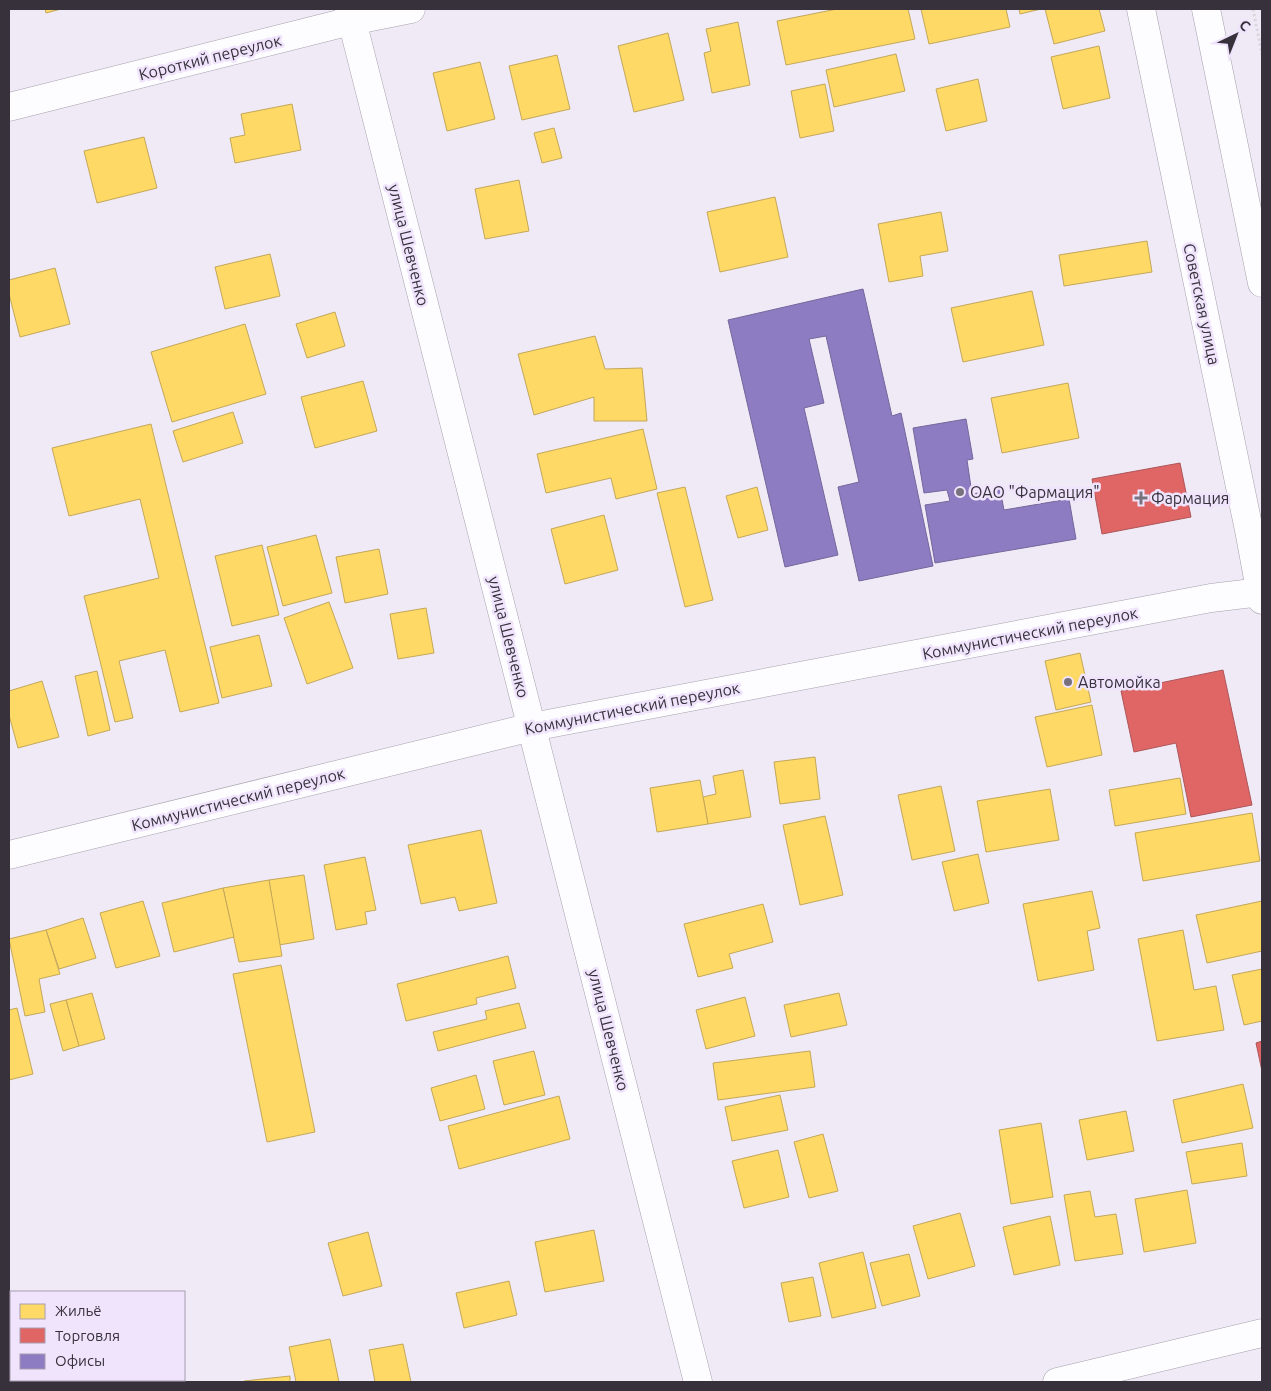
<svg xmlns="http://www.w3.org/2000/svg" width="1271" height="1391" font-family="Ubuntu,sans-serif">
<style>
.homes{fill:#ffd966;stroke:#c3a759}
.shops{fill:#e06666;stroke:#ad5659}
.offices{fill:#8e7cc3;stroke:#74669a}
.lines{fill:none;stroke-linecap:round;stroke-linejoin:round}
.minor-casing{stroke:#a6a2ac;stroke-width:29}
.major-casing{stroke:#a6a2ac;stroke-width:29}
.path{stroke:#dad7dc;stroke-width:3;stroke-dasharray:2.5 2.5;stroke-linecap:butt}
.minor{stroke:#fdfcfe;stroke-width:28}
.major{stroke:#fdfcfe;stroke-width:28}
.poi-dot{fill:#77727d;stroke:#f0e4fd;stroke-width:2}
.labels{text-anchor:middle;stroke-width:5;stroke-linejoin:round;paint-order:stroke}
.street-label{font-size:16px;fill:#36313b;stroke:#f0e4fd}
.poi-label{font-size:16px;fill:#36313b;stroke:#f0e4fd;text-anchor:start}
</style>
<rect width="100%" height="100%" fill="#f0eaf7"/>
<g class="homes">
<polygon points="45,9 61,9 46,13"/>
<polygon points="837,9 908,9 915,39 786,65 777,21"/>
<polygon points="921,9 1006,9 1010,27 929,44"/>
<polygon points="1019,9 1041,9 1020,14"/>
<polygon points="1045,9 1099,9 1105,31 1054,44"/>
<polygon points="738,22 750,85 712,93 704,53 711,51 706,29"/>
<polygon points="668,33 684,100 634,112 618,46"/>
<polygon points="1099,46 1110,98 1063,109 1051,57"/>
<polygon points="896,54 905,91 834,107 826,70"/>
<polygon points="557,55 570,109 522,120 509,66"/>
<polygon points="480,62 495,119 447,131 433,73"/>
<polygon points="978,79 987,121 946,131 936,89"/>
<polygon points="825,84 834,131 800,138 791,91"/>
<polygon points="292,104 301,150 235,163 230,138 245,135 241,114"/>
<polygon points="554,128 562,158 542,163 534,133"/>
<polygon points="144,137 157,188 97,203 84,151"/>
<polygon points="519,180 529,231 485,239 475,189"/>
<polygon points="775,197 788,257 720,272 707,212"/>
<polygon points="941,212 948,251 920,256 923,276 889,282 878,224"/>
<polygon points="1147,241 1152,272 1064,286 1059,255"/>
<polygon points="270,254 280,296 225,309 215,267"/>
<polygon points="55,268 70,324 20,337 9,294 9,280"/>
<polygon points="1032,291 1044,345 963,362 951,308"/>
<polygon points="335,312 345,346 307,358 296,324"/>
<polygon points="245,324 266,394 172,422 151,352"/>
<polygon points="595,336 605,369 642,368 647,421 594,421 594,397 534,415 518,354"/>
<polygon points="363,381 377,431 315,448 301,397"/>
<polygon points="1068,383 1079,438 1002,453 991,398"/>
<polygon points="233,412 243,443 183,462 173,431"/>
<polygon points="151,424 219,703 180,712 165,650 119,661 133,718 115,722 84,596 159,578 140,499 69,516 52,448"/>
<polygon points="643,429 657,489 616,499 611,478 546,493 537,454"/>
<polygon points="685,487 713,600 685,607 657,493"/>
<polygon points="757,487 768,530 738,538 726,496"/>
<polygon points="604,515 618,570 565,584 551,529"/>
<polygon points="316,535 332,593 283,606 267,547"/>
<polygon points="262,545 279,615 232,626 215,556"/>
<polygon points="379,549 388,594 345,603 336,557"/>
<polygon points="329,602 353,668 307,684 284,618"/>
<polygon points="426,608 434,653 398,659 390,614"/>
<polygon points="259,635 272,686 222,698 210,647"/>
<polygon points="1080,653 1091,702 1056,710 1045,661"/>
<polygon points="97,671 110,730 88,736 75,676"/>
<polygon points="42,681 59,737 18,748 9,715 9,691"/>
<polygon points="1092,705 1102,755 1047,767 1035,717"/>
<polygon points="815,757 820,799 780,804 774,762"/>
<polygon points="743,770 751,817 708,824 703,797 716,794 713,776"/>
<polygon points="1180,778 1186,814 1115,826 1109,790"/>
<polygon points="700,780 708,824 657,832 650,788"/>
<polygon points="941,786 955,851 912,860 898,795"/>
<polygon points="1050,789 1059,840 986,852 977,801"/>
<polygon points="1252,813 1260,861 1143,881 1135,833"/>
<polygon points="825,816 843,895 800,905 783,825"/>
<polygon points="481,830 497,903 459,911 455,897 421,904 408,845"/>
<polygon points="978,854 989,903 954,911 942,862"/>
<polygon points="365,857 376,910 365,912 367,924 336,930 324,865"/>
<polygon points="304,875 314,939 279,945 269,880"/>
<polygon points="269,880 282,956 239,962 223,888"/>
<polygon points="223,888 234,937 174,952 162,903"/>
<polygon points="1092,891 1100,928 1087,931 1094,970 1038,981 1023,904"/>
<polygon points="143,901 160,956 116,968 100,913"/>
<polygon points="1262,901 1262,951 1207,963 1196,915"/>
<polygon points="763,904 773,942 729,954 733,968 698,977 684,924"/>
<polygon points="83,918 96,958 59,969 46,930"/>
<polygon points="46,930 60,974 39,979 45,1012 25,1016 9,939"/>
<polygon points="1183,930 1194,990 1216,986 1224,1030 1157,1041 1138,939"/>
<polygon points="508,956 516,988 476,998 477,1004 406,1021 397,984"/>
<polygon points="281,965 315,1132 267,1142 233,974"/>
<polygon points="1262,969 1262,1021 1244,1025 1232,975"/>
<polygon points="92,993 105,1039 79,1046 66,1000"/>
<polygon points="839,993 847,1025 791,1037 784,1005"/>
<polygon points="745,997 755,1036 706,1049 696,1010"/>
<polygon points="66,1000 79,1046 63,1051 50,1004"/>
<polygon points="519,1003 526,1028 438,1051 433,1032 487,1019 485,1011"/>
<polygon points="17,1008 33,1074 9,1080 9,1010"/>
<polygon points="534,1051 545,1095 504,1105 493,1061"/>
<polygon points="810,1051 815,1087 718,1100 713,1063"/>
<polygon points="476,1075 485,1109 440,1121 431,1088"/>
<polygon points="1243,1084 1253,1128 1182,1143 1173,1100"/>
<polygon points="780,1095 788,1130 732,1141 725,1107"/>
<polygon points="559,1096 570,1139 459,1169 448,1126"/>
<polygon points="1126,1111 1134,1151 1087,1160 1079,1120"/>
<polygon points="1041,1123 1053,1197 1011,1204 999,1130"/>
<polygon points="823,1134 838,1191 809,1198 794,1142"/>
<polygon points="1242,1143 1247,1176 1192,1184 1186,1152"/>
<polygon points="778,1150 789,1197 744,1208 732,1161"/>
<polygon points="1187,1190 1196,1243 1144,1252 1135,1199"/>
<polygon points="1090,1191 1095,1217 1116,1214 1123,1254 1075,1261 1064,1195"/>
<polygon points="960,1213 975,1266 928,1279 913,1226"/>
<polygon points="1050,1216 1060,1265 1014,1275 1003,1227"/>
<polygon points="594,1230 604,1281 545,1292 535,1242"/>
<polygon points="368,1232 382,1286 343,1296 328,1243"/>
<polygon points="863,1252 876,1308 832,1318 819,1263"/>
<polygon points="909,1254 920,1296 882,1306 870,1263"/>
<polygon points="813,1277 821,1316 789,1322 781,1283"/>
<polygon points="509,1281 517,1315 464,1328 456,1293"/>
<polygon points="9,1338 11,1347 11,1380 19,1380 20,1382 9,1382"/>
<polygon points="330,1339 339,1382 296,1382 289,1347"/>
<polygon points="403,1344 411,1382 375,1382 369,1350"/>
<polygon points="290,1376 290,1382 245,1382 244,1381"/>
<rect x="148" y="1380" width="32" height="2"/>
</g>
<g class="shops">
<polygon points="1180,463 1191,517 1102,534 1092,479"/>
<polygon points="1223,670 1252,805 1191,817 1176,743 1134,752 1121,691"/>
<polygon points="1262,1041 1262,1071 1256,1043"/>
</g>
<g class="offices">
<polygon points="863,289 892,416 901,413 933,566 859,581 838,487 859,482 826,336 809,339 824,403 804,408 838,555 785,567 728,320"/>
<polygon points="966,419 973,459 967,460 972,494 1000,489 1004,510 1069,499 1076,539 935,563 925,505 950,501 947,490 924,493 913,428"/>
</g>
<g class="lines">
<g class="minor-casing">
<g id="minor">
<polyline points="349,9 698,1382"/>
<polyline points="9,107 351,21 411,9"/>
<polyline points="9,855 532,727 1211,598 1261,592"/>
<polyline points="1057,1382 1262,1333"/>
</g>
</g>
<g class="major-casing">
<g id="major">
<polyline points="1141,9 1249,530 1262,600"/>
<polyline points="1206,9 1262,283"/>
</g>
</g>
<polyline class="path" points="1253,9 1262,54"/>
<use href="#minor" class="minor"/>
<use href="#major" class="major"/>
</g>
<g class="poi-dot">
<circle cx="960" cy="492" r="5"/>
<path d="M1138.5 490.5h5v5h5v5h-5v5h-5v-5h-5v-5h5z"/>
<circle cx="1068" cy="682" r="5"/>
</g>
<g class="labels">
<g class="street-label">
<text transform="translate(210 57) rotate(-14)" y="6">Короткий переулок</text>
<text transform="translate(409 245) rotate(76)" y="6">улица Шевченко</text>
<text transform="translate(1202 304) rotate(78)" y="6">Советская улица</text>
<text transform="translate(1030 633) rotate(-11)" y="6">Коммунистический переулок</text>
<text transform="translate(509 637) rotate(76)" y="6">улица Шевченко</text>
<text transform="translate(632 708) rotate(-11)" y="6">Коммунистический переулок</text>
<text transform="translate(238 799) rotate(-14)" y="6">Коммунистический переулок</text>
<text transform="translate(609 1030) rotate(76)" y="6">улица Шевченко</text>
</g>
<g class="poi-label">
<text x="970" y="498">ОАО "Фармация"</text>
<text x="1151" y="504">Фармация</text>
<text x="1078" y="688">Автомойка</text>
</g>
</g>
<rect width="1271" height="1391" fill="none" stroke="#36313b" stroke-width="20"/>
<rect x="10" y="1291" width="175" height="90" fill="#f0e4fd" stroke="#a69caf"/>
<rect x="20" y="1304" width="25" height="15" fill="#ffd966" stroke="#a69caf"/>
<text x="55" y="1316" font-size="15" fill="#36313b">Жильё</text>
<rect x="20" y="1328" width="25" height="15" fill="#e06666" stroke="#a69caf"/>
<text x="55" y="1341" font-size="15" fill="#36313b">Торговля</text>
<rect x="20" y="1354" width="25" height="15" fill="#8e7cc3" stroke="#a69caf"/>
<text x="55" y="1366" font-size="15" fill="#36313b">Офисы</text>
<g transform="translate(1236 35) rotate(43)" stroke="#f0e4fd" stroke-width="4" paint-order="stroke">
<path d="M0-4L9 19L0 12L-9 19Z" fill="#36313b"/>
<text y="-8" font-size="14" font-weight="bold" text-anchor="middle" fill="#36313b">С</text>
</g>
</svg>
